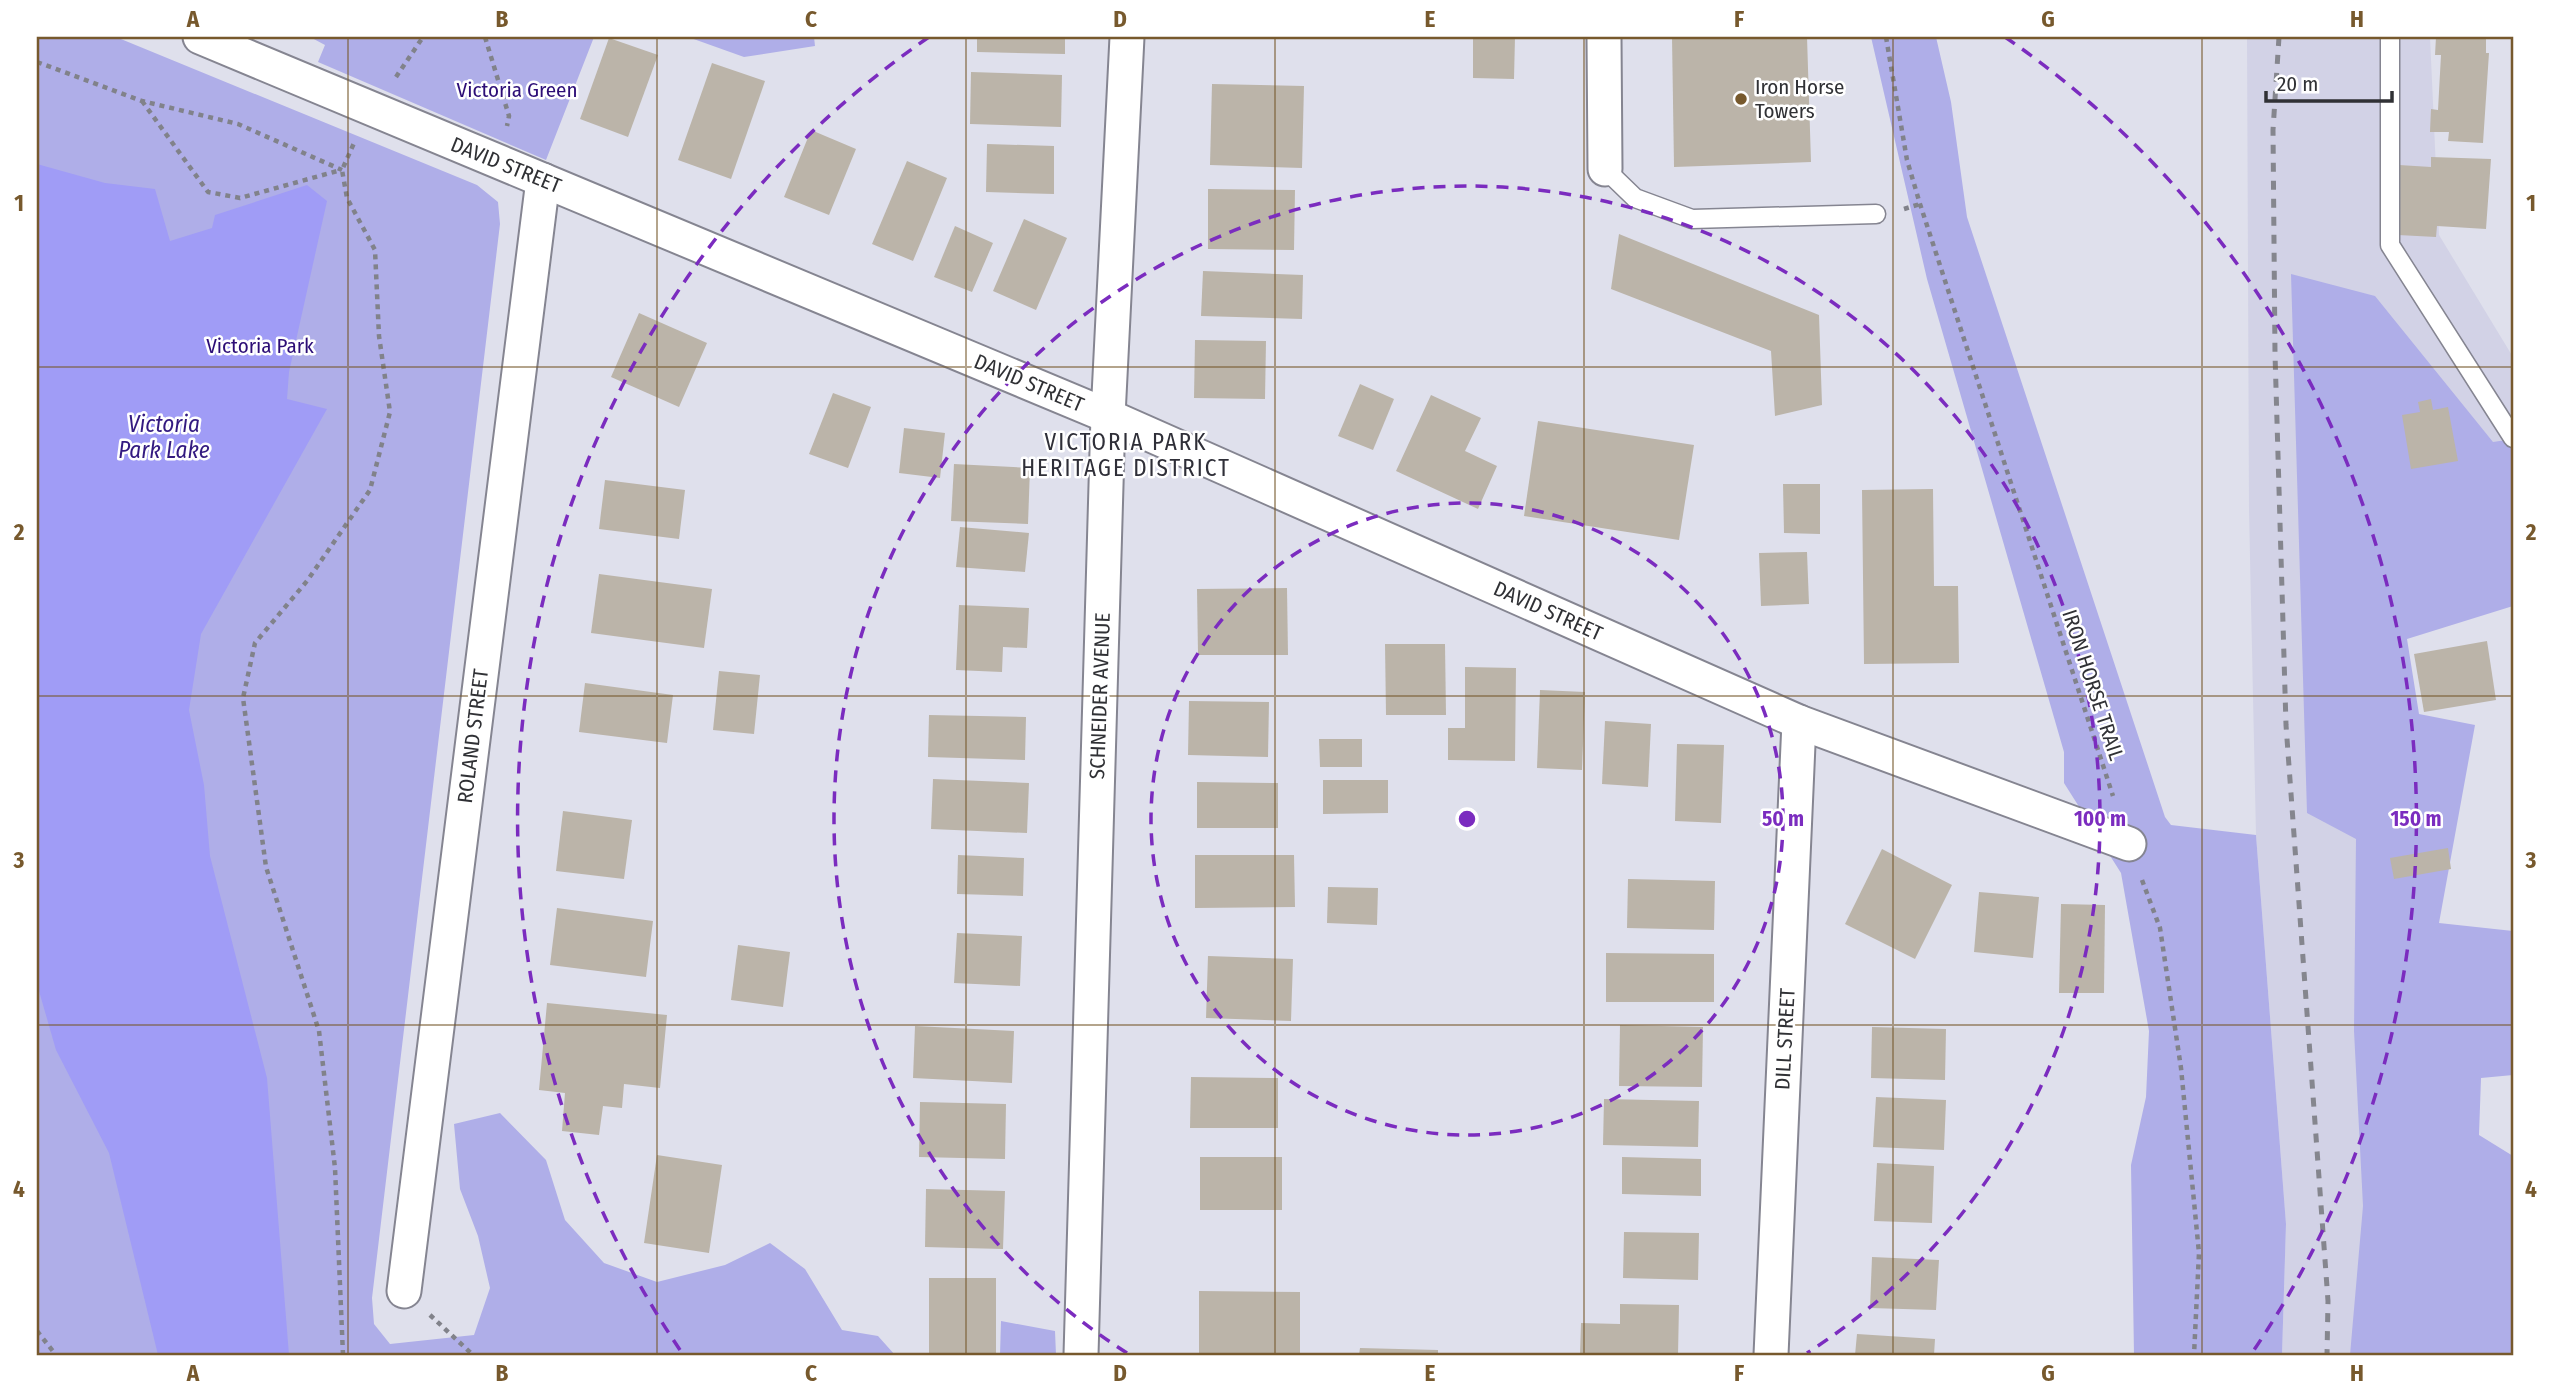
<svg xmlns="http://www.w3.org/2000/svg" width="2550" height="1392" font-family="'Fira Sans Condensed',sans-serif">
<style>
.built{fill:#d2d2e6}
.green{fill:#afaee8}
.water{fill:#a09cf6}
.building{fill:#bbb4a9}
.lines{fill:none;stroke-linecap:round;stroke-linejoin:round}
.lane-casing{stroke:#858591;stroke-width:21}
.street-casing{stroke:#858591;stroke-width:37}
.path{stroke:#81828a;stroke-width:4.5;stroke-dasharray:5 5;stroke-linecap:butt}
.lane{stroke:#fff;stroke-width:18}
.street{stroke:#fff;stroke-width:33}
.rail{stroke:#85868e;stroke-width:5;stroke-dasharray:9 9;stroke-linecap:butt}
.grid{fill:none;stroke:#77592d;stroke-width:2;stroke-opacity:0.55}
.ring{fill:none;stroke:#7b2cbf;stroke-width:3.5;stroke-dasharray:12 9}
.poi-dot{fill:#77592d;stroke:#fff;stroke-width:2.5}
.labels{text-anchor:middle;stroke-width:5;stroke-linejoin:round;paint-order:stroke}
.poi-label{font-size:21px;fill:#303135;stroke:#fff;text-anchor:start}
.park-label{font-size:21px;fill:#2c0d76;stroke:#fff}
.street-label{font-size:21px;fill:#303135;stroke:#fff}
.water-label{font-size:23px;font-style:italic;fill:#331a80;stroke:#fff}
.neighbourhood-label{font-size:23px;letter-spacing:2px;fill:#2f2f38;stroke:#fff}
.centre{fill:#7b2cbf;stroke:#fff;stroke-width:3.5}
.ring-label{font-size:21px;text-anchor:middle;font-weight:bold;fill:#7b2cbf;stroke:#fff;stroke-width:5;stroke-linejoin:round;paint-order:stroke}
.neatline{fill:none;stroke:#77592d;stroke-width:2.5}
.grid-label{font-size:23px;text-anchor:middle;font-weight:bold;fill:#77592d}
</style>
<rect width="100%" height="100%" fill="#dfe0ec"/>
<polygon class="built" points="2247,37 2430,37 2439,235 2513,357 2513,465 2344,496 2383,1355 2282,1355 2286,1224 2256,835 2249,511"/>
<g class="green">
<polygon points="37,37 116,37 477,185 498,202 500,224 372,1298 374,1324 390,1344 474,1335 490,1288 478,1236 460,1189 454,1124 500,1113 546,1160 565,1220 604,1263 657,1282 725,1265 770,1243 805,1269 842,1330 878,1336 895,1355 37,1355"/>
<polygon points="310,37 594,37 546,160 318,62 325,45"/>
<polygon points="688,37 814,37 815,46 744,57"/>
<polygon points="1871,37 1936,37 1951,102 1967,217 2165,817 2171,825 2256,835 2286,1224 2282,1355 2134,1355 2131,1165 2146,1097 2149,1031 2121,873 2064,783 2064,752 1927,279"/>
<polygon points="2291,274 2375,296 2493,442 2513,439 2513,606 2407,639 2419,714 2475,725 2439,923 2513,931 2513,1075 2481,1078 2479,1135 2513,1156 2513,1355 2350,1355 2363,1206 2354,1031 2356,839 2307,813"/>
<polygon points="1001,1321 1055,1331 1056,1355 1000,1355"/>
</g>
<polygon class="water" points="37,164 105,183 155,189 170,241 212,228 215,215 307,185 327,201 289,372 287,399 327,409 201,634 189,710 204,785 210,856 267,1078 289,1355 158,1355 109,1153 56,1050 37,984"/>
<g class="building">
<polygon points="977,37 1065,37 1065,54 977,52"/>
<polygon points="1473,37 1515,37 1514,79 1473,78"/>
<polygon points="1672,37 1807,37 1811,162 1674,167"/>
<polygon points="2436,37 2486,37 2486,53 2489,53 2483,143 2448,141 2449,132 2430,132 2431,109 2438,110 2441,55 2435,55"/>
<polygon points="609,38 658,55 628,137 580,119"/>
<polygon points="712,63 765,81 731,179 678,160"/>
<polygon points="971,72 1062,75 1061,127 970,124"/>
<polygon points="1212,84 1304,86 1302,168 1210,165"/>
<polygon points="811,130 856,149 829,215 784,197"/>
<polygon points="987,144 1054,146 1054,194 986,192"/>
<polygon points="2431,157 2491,159 2486,229 2437,226 2436,237 2398,235 2399,165 2431,167"/>
<polygon points="907,161 947,178 913,261 872,244"/>
<polygon points="1208,189 1295,190 1294,250 1208,249"/>
<polygon points="1024,219 1067,238 1036,310 993,291"/>
<polygon points="955,226 993,243 972,292 934,277"/>
<polygon points="1619,234 1819,315 1822,405 1775,416 1771,351 1611,289"/>
<polygon points="1203,271 1303,275 1302,319 1201,316"/>
<polygon points="639,313 707,343 679,407 611,377"/>
<polygon points="1195,340 1266,341 1265,399 1194,398"/>
<polygon points="1360,384 1394,399 1373,450 1338,436"/>
<polygon points="833,393 871,407 848,468 809,454"/>
<polygon points="1431,395 1481,418 1465,451 1497,466 1478,509 1396,471"/>
<polygon points="2431,399 2433,410 2448,407 2458,461 2411,469 2402,415 2420,412 2418,402"/>
<polygon points="1538,421 1694,445 1679,540 1524,516"/>
<polygon points="904,428 945,433 940,478 899,473"/>
<polygon points="954,464 1030,468 1028,524 951,521"/>
<polygon points="605,480 685,490 679,539 599,529"/>
<polygon points="1783,484 1820,484 1820,534 1784,533"/>
<polygon points="1933,489 1934,586 1958,586 1959,663 1864,664 1862,490"/>
<polygon points="960,527 1029,533 1025,572 956,567"/>
<polygon points="1807,552 1809,604 1761,606 1759,553"/>
<polygon points="599,574 712,589 704,648 591,633"/>
<polygon points="1287,588 1288,655 1198,655 1197,589"/>
<polygon points="959,605 1029,608 1027,648 1003,647 1002,672 956,670"/>
<polygon points="2487,641 2496,700 2424,712 2414,654"/>
<polygon points="1385,644 1445,644 1446,715 1386,715"/>
<polygon points="1465,667 1516,668 1515,761 1448,760 1448,728 1465,728"/>
<polygon points="719,671 760,675 754,734 713,730"/>
<polygon points="585,683 673,695 667,743 579,732"/>
<polygon points="1540,690 1585,692 1582,770 1537,768"/>
<polygon points="1189,701 1269,702 1268,757 1188,755"/>
<polygon points="929,715 1026,717 1025,760 928,757"/>
<polygon points="1605,721 1651,724 1648,787 1602,784"/>
<polygon points="1319,739 1362,739 1362,767 1320,767"/>
<polygon points="1677,744 1724,745 1721,823 1675,821"/>
<polygon points="933,779 1029,783 1027,833 931,829"/>
<polygon points="1323,780 1388,780 1388,813 1323,814"/>
<polygon points="1197,782 1278,783 1278,828 1197,828"/>
<polygon points="563,811 632,820 624,879 556,871"/>
<polygon points="2448,848 2451,869 2394,879 2390,858"/>
<polygon points="1882,849 1952,885 1915,959 1845,924"/>
<polygon points="958,855 1024,858 1023,896 957,894"/>
<polygon points="1195,855 1294,855 1295,907 1195,908"/>
<polygon points="1628,879 1715,881 1714,930 1627,928"/>
<polygon points="1328,887 1378,888 1377,925 1327,923"/>
<polygon points="1979,892 2039,897 2033,958 1974,952"/>
<polygon points="2061,904 2105,905 2104,993 2059,993"/>
<polygon points="557,908 653,921 646,977 550,965"/>
<polygon points="957,933 1022,936 1020,986 954,983"/>
<polygon points="738,945 790,952 783,1007 731,1000"/>
<polygon points="1606,953 1714,954 1714,1002 1606,1002"/>
<polygon points="1208,956 1293,959 1291,1021 1206,1018"/>
<polygon points="547,1003 667,1015 660,1088 624,1084 622,1108 603,1106 599,1135 562,1131 565,1093 539,1090"/>
<polygon points="1620,1025 1703,1027 1702,1087 1619,1086"/>
<polygon points="915,1026 1014,1031 1012,1083 913,1078"/>
<polygon points="1872,1027 1946,1029 1945,1080 1871,1078"/>
<polygon points="1191,1077 1278,1078 1278,1128 1190,1128"/>
<polygon points="1876,1097 1946,1100 1944,1150 1873,1147"/>
<polygon points="1604,1099 1699,1101 1698,1147 1603,1145"/>
<polygon points="920,1102 1006,1104 1005,1159 919,1157"/>
<polygon points="657,1155 722,1165 709,1253 644,1243"/>
<rect x="1200" y="1157" width="82" height="53"/>
<polygon points="1622,1157 1701,1159 1701,1196 1622,1194"/>
<polygon points="1877,1163 1934,1166 1932,1223 1874,1221"/>
<polygon points="926,1189 1005,1191 1003,1249 925,1247"/>
<polygon points="1624,1232 1699,1233 1698,1280 1623,1278"/>
<polygon points="1872,1257 1939,1260 1936,1310 1870,1308"/>
<rect x="929" y="1278" width="67" height="77"/>
<polygon points="1199,1291 1300,1292 1300,1355 1199,1355"/>
<polygon points="1620,1304 1679,1305 1678,1355 1580,1355 1581,1323 1620,1324"/>
<polygon points="1857,1334 1935,1339 1934,1355 1855,1355"/>
<polygon points="1360,1348 1438,1350 1438,1355 1359,1355"/>
</g>
<g class="lines">
<g class="lane-casing">
<g id="lane">
<polyline points="2390,37 2390,245 2513,438"/>
<polyline points="1605,169 1635,198 1692,219 1876,214"/>
</g>
</g>
<g class="street-casing">
<g id="street">
<polyline points="200,37 1108,416 1799,722 2129,844"/>
<polyline points="1604,37 1605,169"/>
<polyline points="404,1291 543,180"/>
<polyline points="1081,1355 1108,416 1127,37"/>
<polyline points="1771,1355 1799,722"/>
</g>
</g>
<g class="path">
<polyline points="485,37 509,116 507,126"/>
<polyline points="1886,37 1907,160 1920,204 2113,796"/>
<polyline points="37,62 142,101 238,124 342,170"/>
<polyline points="396,77 423,37"/>
<polyline points="142,101 208,192 240,198 341,170"/>
<polyline points="1904,209 1920,204"/>
<polyline points="2142,880 2160,928 2181,1068 2199,1253 2194,1355"/>
<polyline points="430,1315 473,1355"/>
<polyline points="37,1331 56,1355"/>
<polyline points="343,1355 335,1168 319,1031 266,867 243,698 255,643 307,581 370,490 390,412 379,336 375,250 347,198 342,170 354,143"/>
</g>
<use href="#lane" class="lane"/>
<use href="#street" class="street"/>
<polyline class="rail" points="2279,37 2273,130 2275,354 2286,725 2328,1301 2327,1355"/>
</g>
<path class="grid" d="M348 37V1355M657 37V1355M966 37V1355M1275 37V1355M1584 37V1355M1893 37V1355M2202 37V1355M37 367H2513M37 696H2513M37 1025H2513"/>
<g class="ring">
<circle cx="1467" cy="819" r="316"/>
<path d="M1127 1353A633 633 0 1 1 1807 1353"/>
<path d="M680 1350A949 949 0 0 1 929 37M2005 37A949 949 0 0 1 2254 1350"/>
</g>
<circle class="poi-dot" cx="1741" cy="99" r="7"/>
<g class="labels">
<g class="poi-label">
<text x="1755" y="94">Iron Horse<tspan x="1755" dy="24">Towers</tspan></text>
</g>
<g class="park-label">
<text x="517" y="97">Victoria Green</text>
<text x="260" y="353">Victoria Park</text>
</g>
<g class="street-label">
<text transform="translate(506 165) rotate(22)" y="7">DAVID STREET</text>
<text transform="translate(1029 383) rotate(23)" y="7">DAVID STREET</text>
<text transform="translate(1548 611) rotate(24)" y="7">DAVID STREET</text>
<text transform="translate(2093 685) rotate(72)" y="7">IRON HORSE TRAIL</text>
<text transform="translate(1100 696) rotate(-88)" y="7">SCHNEIDER AVENUE</text>
<text transform="translate(473 736) rotate(-83)" y="7">ROLAND STREET</text>
<text transform="translate(1785 1039) rotate(-87)" y="7">DILL STREET</text>
</g>
<g class="water-label">
<text x="164" y="432">Victoria<tspan x="164" dy="26">Park Lake</tspan></text>
</g>
<g class="neighbourhood-label">
<text x="1126" y="450">VICTORIA PARK<tspan x="1126" dy="26">HERITAGE DISTRICT</tspan></text>
</g>
</g>
<circle cx="1467" cy="819" r="10" class="centre"/>
<g class="ring-label">
<text x="1783" y="826">50 m</text>
<text x="2100" y="826">100 m</text>
<text x="2416" y="826">150 m</text>
</g>
<rect width="2550" height="1392" fill="none" stroke="#ffffff" stroke-width="77"/>
<path d="M2266 91v10h126v-10" fill="none" stroke="#303135" stroke-width="3.5"/>
<text x="2277" y="91" font-size="21" fill="#303135" stroke="#ffffff" stroke-width="5" paint-order="stroke">20 m</text>
<rect x="38" y="38" width="2474" height="1316" class="neatline"/>
<g class="grid-label">
<text x="193" y="27">A</text>
<text x="502" y="27">B</text>
<text x="811" y="27">C</text>
<text x="1120" y="27">D</text>
<text x="1430" y="27">E</text>
<text x="1739" y="27">F</text>
<text x="2048" y="27">G</text>
<text x="2357" y="27">H</text>
<text x="19" y="211">1</text>
<text x="2531" y="211">1</text>
<text x="19" y="540">2</text>
<text x="2531" y="540">2</text>
<text x="19" y="868">3</text>
<text x="2531" y="868">3</text>
<text x="19" y="1197">4</text>
<text x="2531" y="1197">4</text>
<text x="193" y="1381">A</text>
<text x="502" y="1381">B</text>
<text x="811" y="1381">C</text>
<text x="1120" y="1381">D</text>
<text x="1430" y="1381">E</text>
<text x="1739" y="1381">F</text>
<text x="2048" y="1381">G</text>
<text x="2357" y="1381">H</text>
</g>
</svg>
